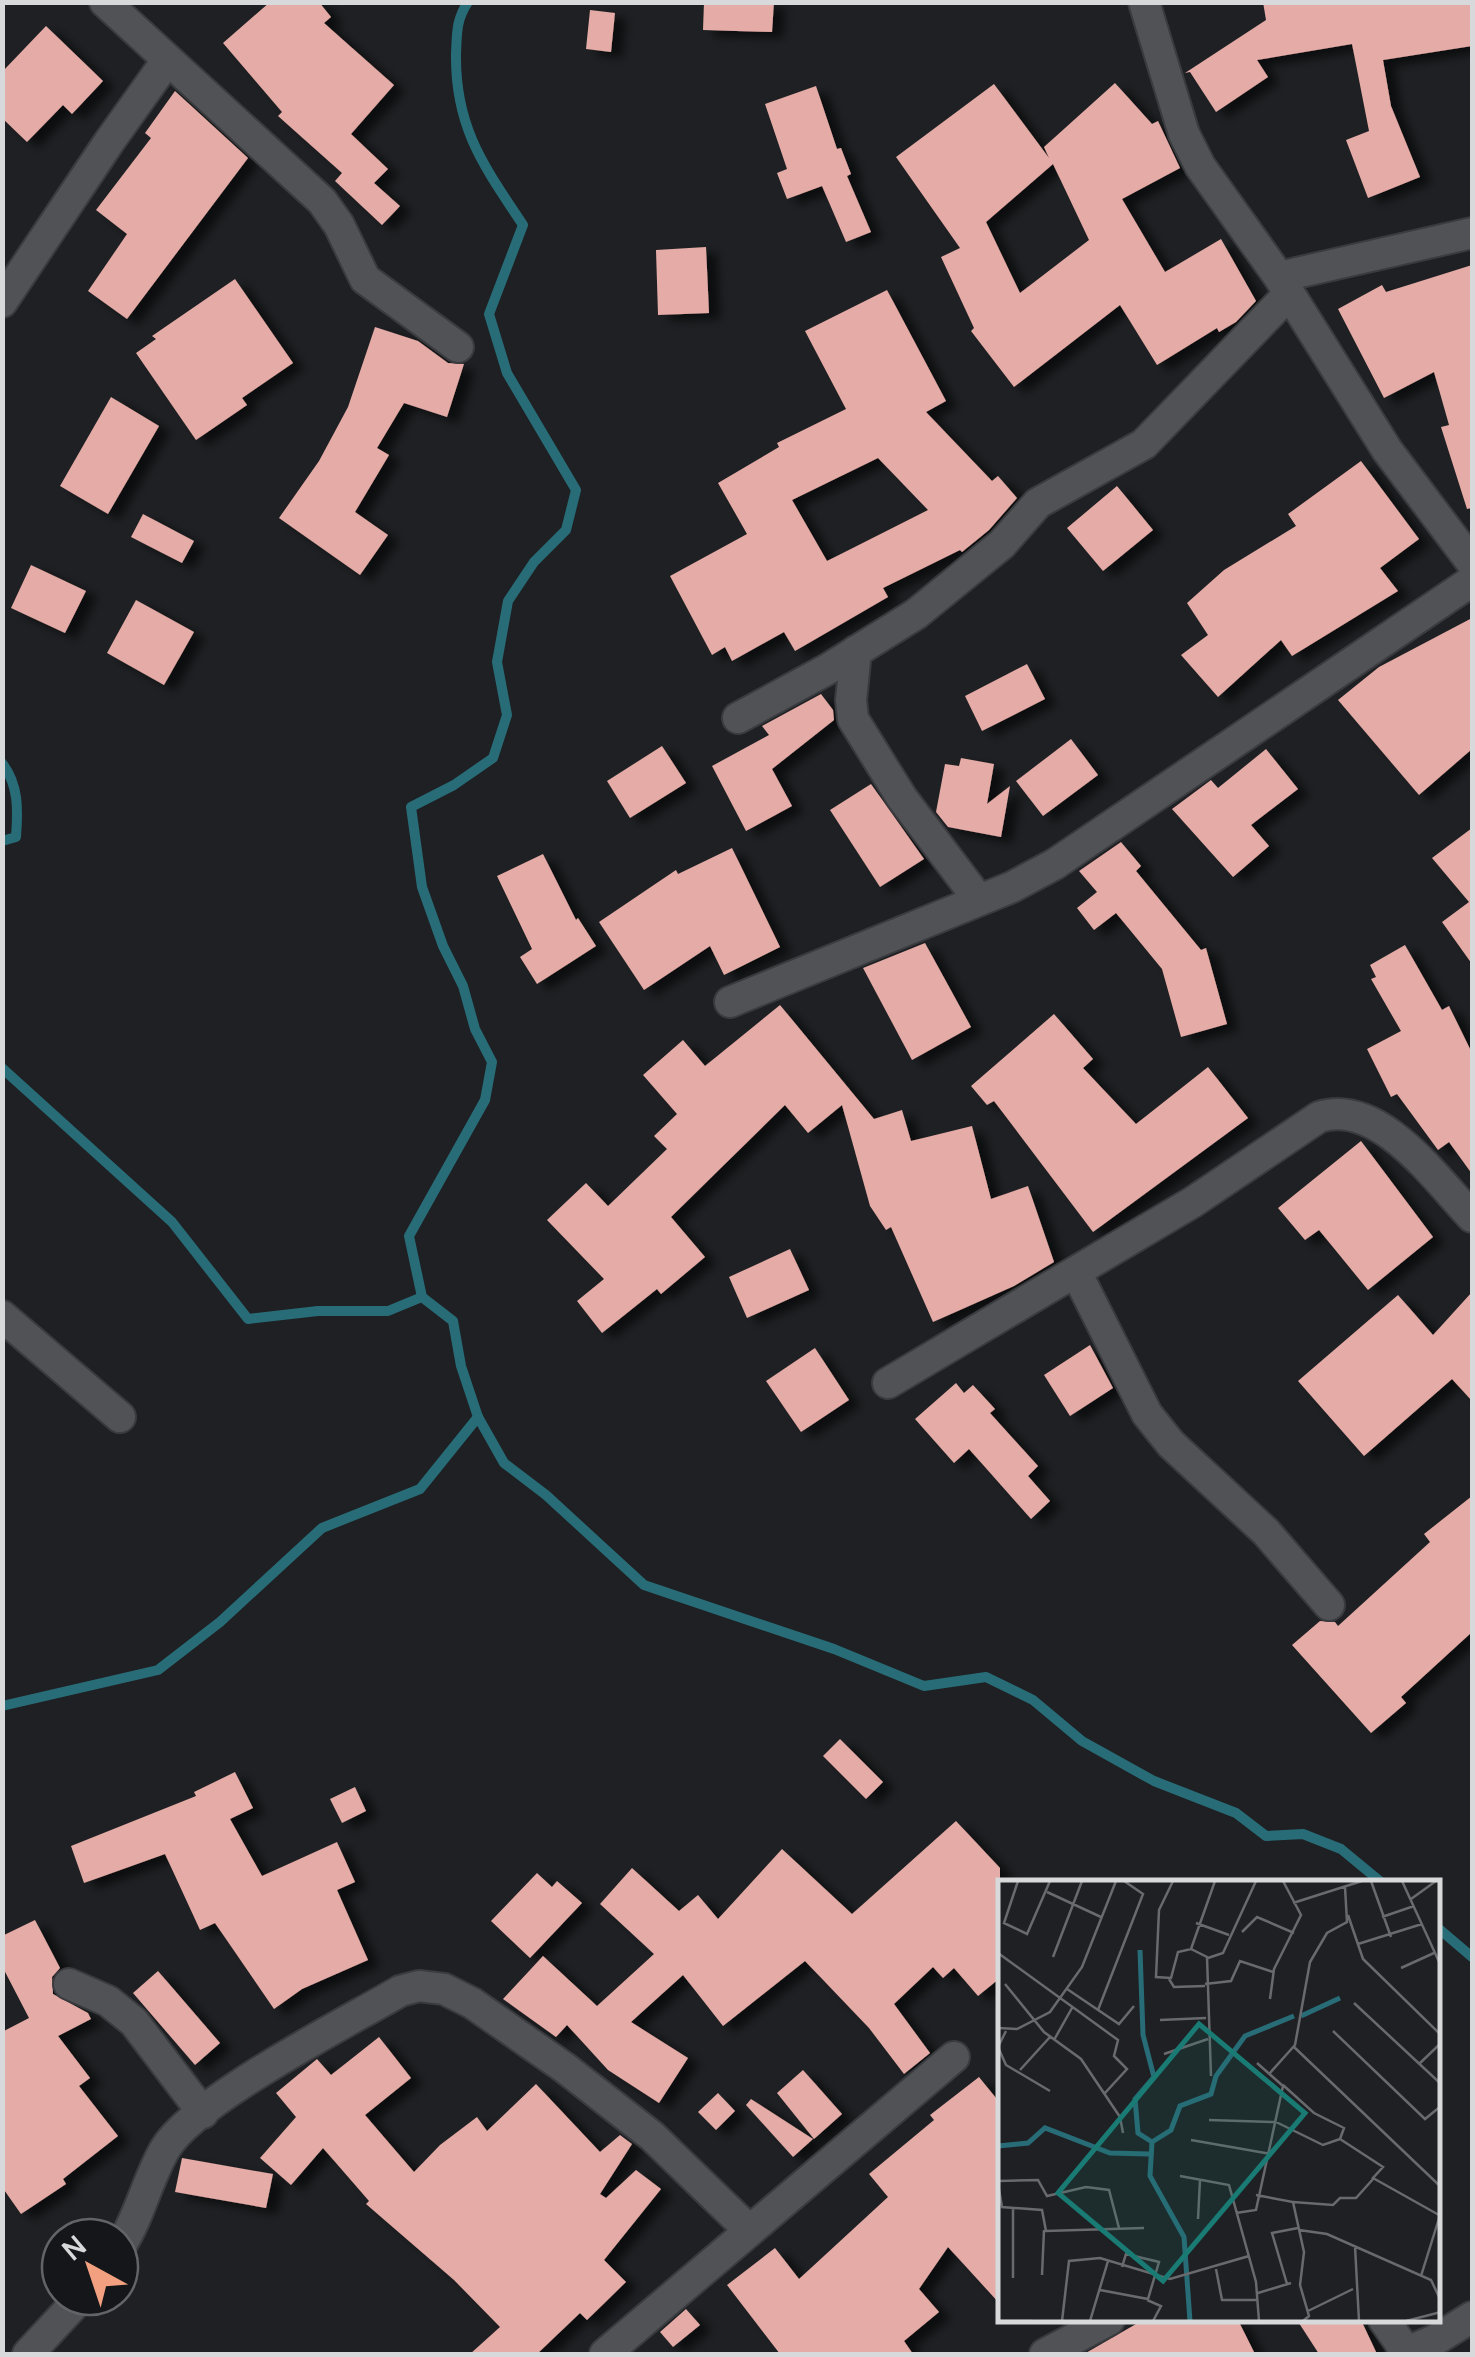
<svg xmlns="http://www.w3.org/2000/svg" width="1475" height="2357" font-family="Manrope,sans-serif">
<style>
.lines{fill:none;stroke-linecap:round;stroke-linejoin:round}
.stream{stroke:#286c77;stroke-width:10}
.building{fill:#e5aba6;fill-rule:evenodd;filter:url(#shadow)}
.minor-casing{stroke:#3a3b3e;stroke-width:34}
.minor{stroke:#505256;stroke-width:30}
.inset-river{fill:none;stroke:#286c77;stroke-width:5}
.inset-road{fill:none;stroke:#686a6d;stroke-width:2.5}
.view{fill:#197b73;fill-opacity:0.15;stroke:#197b73;stroke-width:5}
.inset-edge{fill:none;stroke:#d8d9db;stroke-width:5}
</style>
<defs>
<filter id="shadow"><feDropShadow dx="11" dy="6" stdDeviation="5" flood-color="#0009"/></filter>
</defs>
<rect width="100%" height="100%" fill="#1e2023"/>
<g class="lines">
<g class="stream">
<path d="M2 763C19 785 18 810 16 837L2 841"/>
<polyline points="2,1068 172,1222 248,1319 318,1311 388,1311 422,1297 453,1321 461,1366 478,1417 504,1463 546,1495 644,1585 834,1649 924,1686 986,1677 1033,1700 1082,1741 1154,1781 1236,1813 1266,1836 1303,1834 1341,1849 1381,1882"/>
<path d="M422 1297 409 1236 485 1100 492 1062 475 1029 463 986 443 946 422 887 411 807 454 785 493 758 507 715 497 662 508 601 534 562 566 530 576 490 507 373 489 314 523 225C484 166 455 128 456 54 457 33 456 20 468 2"/>
<polyline points="2,1706 158,1670 220,1622 322,1528 420,1489 478,1417"/>
<polyline points="1438,1928 1472,1957"/>
</g>
</g>
<g class="building">
<polygon points="270,2 319,2 331,17 324,23 394,85 351,134 388,169 374,183 400,206 382,225 335,181 342,173 278,116 282,112 223,43"/>
<polygon points="704,2 774,2 772,32 703,30"/>
<polygon points="1263,2 1472,2 1472,46 1383,60 1391,106 1420,177 1368,198 1346,140 1369,131 1352,44 1257,60 1268,77 1216,112 1190,72 1185,73 1266,20"/>
<polygon points="590,10 615,13 611,52 586,49"/>
<polygon points="46,26 103,81 72,114 63,105 27,142 2,118 2,72"/>
<path d="M1115 83 1152 124 1158 121 1180 168 1122 199 1165 272 1221 239 1256 301 1236 322 1219 332 1217 328 1157 365 1120 305 1014 387 971 331 974 328 941 257 960 248 896 157 994 84 1049 158 1044 147ZM1053 164 1089 240 1020 293 986 222Z"/>
<polygon points="816,86 837,149 841,148 851,174 847,176 871,232 846,242 822,186 787,199 777,173 787,169 765,104"/>
<polygon points="175,91 248,158 127,319 88,291 127,234 96,210 151,138 145,133"/>
<polygon points="706,247 709,313 658,315 656,250"/>
<polygon points="1472,265 1472,508 1467,509 1441,427 1449,425 1434,372 1384,398 1338,309 1382,285 1386,292"/>
<polygon points="235,279 293,363 242,398 247,405 196,440 136,353 156,339 152,336"/>
<path d="M887 290 946 401 926 412 992 481 998 476 1017 498 989 530 962 552 960 550 883 588 888 597 795 651 784 632 732 661 725 647 712 655 670 576 747 534 718 483 779 447 777 443 846 409 805 331ZM878 458 928 510 827 561 792 500Z"/>
<polygon points="375,327 418,341 448,363 464,364 447,417 404,403 377,448 389,455 355,512 388,535 360,575 279,518 319,461 348,407"/>
<polygon points="111,397 159,426 108,514 60,486"/>
<polygon points="1361,461 1419,539 1380,568 1398,591 1292,656 1281,640 1218,697 1181,655 1208,635 1187,603 1224,570 1296,526 1288,514"/>
<polygon points="1117,486 1153,530 1103,571 1067,528"/>
<polygon points="143,514 194,541 182,563 131,537"/>
<polygon points="31,565 86,591 65,633 11,608"/>
<polygon points="136,600 194,632 164,685 107,653"/>
<polygon points="1472,618 1472,749 1419,795 1338,700 1379,667"/>
<polygon points="1027,664 1045,699 982,731 965,696"/>
<polygon points="821,694 833,710 834,720 772,769 792,806 746,831 712,766 769,735 762,726"/>
<polygon points="1071,739 1098,775 1043,816 1016,781"/>
<polygon points="662,746 686,783 630,818 607,781"/>
<polygon points="1266,749 1298,789 1251,825 1269,846 1233,877 1172,809 1211,780 1218,788"/>
<polygon points="961,758 994,764 987,804 1010,786 1001,837 948,827 936,812 945,764 959,766"/>
<polygon points="871,784 924,859 880,887 830,810"/>
<polygon points="1472,828 1472,964 1442,922 1469,902 1432,858"/>
<polygon points="1121,842 1141,866 1136,871 1201,950 1206,948 1227,1024 1181,1037 1162,969 1116,913 1094,930 1077,908 1097,892 1079,871"/>
<polygon points="732,848 780,947 724,975 710,946 644,990 599,922 676,870 678,874"/>
<polygon points="543,854 576,920 578,918 596,946 537,984 520,957 532,949 497,876"/>
<polygon points="925,943 971,1027 912,1060 863,968"/>
<polygon points="1405,945 1442,1010 1449,1006 1472,1053 1472,1174 1449,1142 1438,1150 1397,1094 1391,1097 1367,1049 1401,1031 1371,979 1376,977 1370,965"/>
<polygon points="780,1005 874,1119 902,1110 911,1141 972,1126 991,1199 1028,1186 1054,1262 1014,1286 933,1322 891,1227 886,1230 870,1206 842,1105 808,1133 785,1105 671,1217 705,1257 661,1294 657,1289 602,1333 577,1301 604,1279 547,1220 586,1183 608,1206 667,1149 654,1136 677,1114 643,1075 683,1040 705,1066"/>
<polygon points="1054,1014 1093,1059 1083,1068 1136,1124 1208,1067 1248,1118 1093,1232 994,1101 987,1105 971,1086"/>
<polygon points="1361,1141 1433,1237 1368,1290 1319,1230 1305,1240 1278,1208"/>
<polygon points="790,1249 809,1290 747,1318 729,1277"/>
<polygon points="1472,1292 1472,1401 1452,1379 1364,1456 1298,1381 1398,1295 1433,1335"/>
<polygon points="1090,1345 1113,1388 1070,1416 1044,1375"/>
<polygon points="815,1348 849,1400 801,1432 766,1381"/>
<polygon points="956,1383 964,1393 973,1385 995,1409 990,1413 1038,1466 1028,1476 1050,1501 1031,1519 969,1449 954,1463 915,1419"/>
<polygon points="1472,1496 1472,1632 1401,1697 1406,1703 1371,1733 1292,1645 1320,1621 1335,1622 1338,1626 1430,1542 1424,1534"/>
<polygon points="840,1739 883,1782 866,1799 823,1756"/>
<polygon points="235,1772 253,1808 230,1819 262,1876 337,1842 355,1882 337,1890 368,1960 302,1989 274,2009 215,1923 200,1930 165,1854 84,1883 71,1846 196,1796 194,1792"/>
<polygon points="355,1787 366,1811 342,1823 330,1799"/>
<polygon points="956,1821 1000,1868 1000,1978 978,1996 954,1968 943,1978 933,1967 894,2004 930,2053 904,2074 869,2028 805,1961 723,2026 683,1975 631,2022 688,2058 659,2103 608,2070 567,2025 556,2037 503,1999 543,1956 597,2006 654,1954 600,1904 632,1868 679,1911 698,1895 718,1919 782,1849 852,1914"/>
<polygon points="537,1873 552,1887 557,1881 582,1903 530,1958 491,1921"/>
<polygon points="35,1920 60,1968 52,1977 53,1994 88,2013 91,2019 58,2036 90,2078 79,2086 118,2136 63,2179 66,2184 21,2214 2,2187 2,2032 29,2018 2,1966 2,1936"/>
<polygon points="158,1971 220,2043 195,2065 133,1993"/>
<polygon points="379,2037 411,2078 365,2115 414,2172 440,2145 477,2117 487,2131 536,2084 600,2152 620,2135 632,2144 600,2194 606,2198 636,2170 661,2189 604,2260 626,2282 587,2320 580,2313 537,2354 470,2354 500,2327 454,2280 366,2204 369,2201 323,2148 291,2185 260,2158 296,2117 276,2093 317,2059 331,2075"/>
<polygon points="803,2070 842,2114 814,2139 777,2093"/>
<polygon points="979,2077 1000,2103 1000,2304 948,2247 919,2289 939,2312 904,2341 913,2354 780,2354 727,2285 775,2248 799,2279 888,2197 869,2174 934,2120 930,2115"/>
<polygon points="718,2093 735,2111 716,2130 698,2112"/>
<polygon points="751,2099 813,2139 793,2157 746,2105"/>
<polygon points="182,2158 273,2174 266,2208 175,2192"/>
<polygon points="686,2309 700,2325 673,2347 660,2332"/>
<polygon points="1143,2320 1238,2320 1255,2354 1084,2354"/>
<polygon points="1297,2320 1361,2320 1377,2354 1319,2354"/>
</g>
<g class="lines">
<g class="minor-casing">
<g id="minor">
<polyline points="105,2 322,201 339,225 365,279 458,347"/>
<polyline points="1144,2 1184,134 1200,166 1279,277 1387,450 1472,563"/>
<polyline points="1279,277 1472,233"/>
<polyline points="2,302 109,142 166,62"/>
<polyline points="856,651 851,700 853,719 902,798 979,900"/>
<polyline points="738,718 828,669 916,614 1002,544 1038,503 1144,444 1289,294"/>
<polyline points="730,1002 1012,887 1055,864 1472,581"/>
<polyline points="1076,1272 1147,1414 1171,1444 1266,1532 1329,1605"/>
<polyline points="2,1316 120,1417"/>
<path d="M888 1383 1193 1202 1319 1117C1379 1098 1435 1178 1472 1217"/>
<polyline points="69,1984 108,2001 134,2022 203,2113"/>
<path d="M120 2247C140 2216 147 2180 165 2149 194 2100 346 2023 400 1991L419 1986 444 1989 472 2003 565 2068 652 2136 748 2229"/>
<polyline points="1384,2320 1408,2354"/>
<polyline points="28,2354 81,2297"/>
<polyline points="605,2354 954,2057"/>
<polyline points="1045,2354 1109,2320"/>
<polyline points="1402,2354 1435,2340 1472,2317"/>
</g>
</g>
<use href="#minor" class="minor"/>
</g>
<g transform="translate(998 1880)">
<rect width="442" height="442" fill="#1e2023"/>
<path class="inset-river" d="M142 70 145 155 156 197 137 219 140 253 154 262 152 296 186 357 192 441M303 136 342 118M154 262 173 250 182 226 213 214 218 196 247 156 296 136M0 266 30 263 47 248 112 273 151 274"/>
<path class="inset-road" d="M20 1 6 43 29 54 52 1M175 1 161 30 158 97 173 98 180 72 193 69 209 77 213 196M373 1 393 57M404 1 443 86M49 12 103 37M413 19 438 1M295 23 364 1M350 35 365 79 443 155M384 37 416 26M198 43 231 55M244 52 259 37 296 53M360 64 424 44M193 69 217 1M0 73 120 160 116 176 129 189 107 213M55 77 84 1M210 78 225 73 258 1M403 88 436 73M171 99 176 107 207 106M7 104 46 152 83 179 122 237 125 253M207 104 233 101 242 81 275 92M69 109 121 144 136 126M272 119 276 89 303 35 285 1M356 123 443 204M100 130 145 14 126 1M162 140 208 138M0 148 19 149 52 132 84 87 118 1M8 151 0 167 8 185 52 211M335 151 427 239 443 226M56 160 74 128M296 167 443 307M166 174 210 159M421 184 443 163M22 190 52 157M272 193 297 165 312 82 329 53 349 42 347 7M285 205 316 233 346 248 342 259M211 240 276 242M276 241 325 265 342 259M342 259 385 287 375 298 441 335M193 260 273 274M182 296 231 305 258 402 261 441M0 301 40 300 49 316 88 307 111 310 121 348M0 304 4 327 44 330 48 351 146 348M258 315 295 322 306 372 302 405 311 436 305 441M295 322 335 325 342 318H358L376 298M15 329V398M238 333 258 330 285 206 259 183M200 339 202 300M301 350 329 354 433 400 443 421M357 366 361 441M218 389 224 420H259M44 395 46 350M423 396 443 332M289 404 274 353 300 348M102 410 150 419 161 382 128 374 124 387M260 413 293 403M149 420 163 426 155 441M310 431 355 409M0 441H34M64 441 71 381 102 378 172 399 251 376M92 441 110 381M408 441 443 432"/>
<path class="view" d="M201 144 307 233 165 401 60 313Z"/>
<rect width="442" height="442" class="inset-edge"/>
</g>
<rect width="1475" height="2357" fill="none" stroke="#d8d9db" stroke-width="10"/>
<g transform="translate(90 2267) rotate(320)"><circle r="48" fill="#151619" stroke="#636467" stroke-width="2.5"/>
<path d="M0-8L18 38L0 25L-18 38Z" fill="#f2a07f"/>
<text y="-15" font-size="28" font-weight="bold" text-anchor="middle" fill="#d8d9db">N</text>
</g>
</svg>
